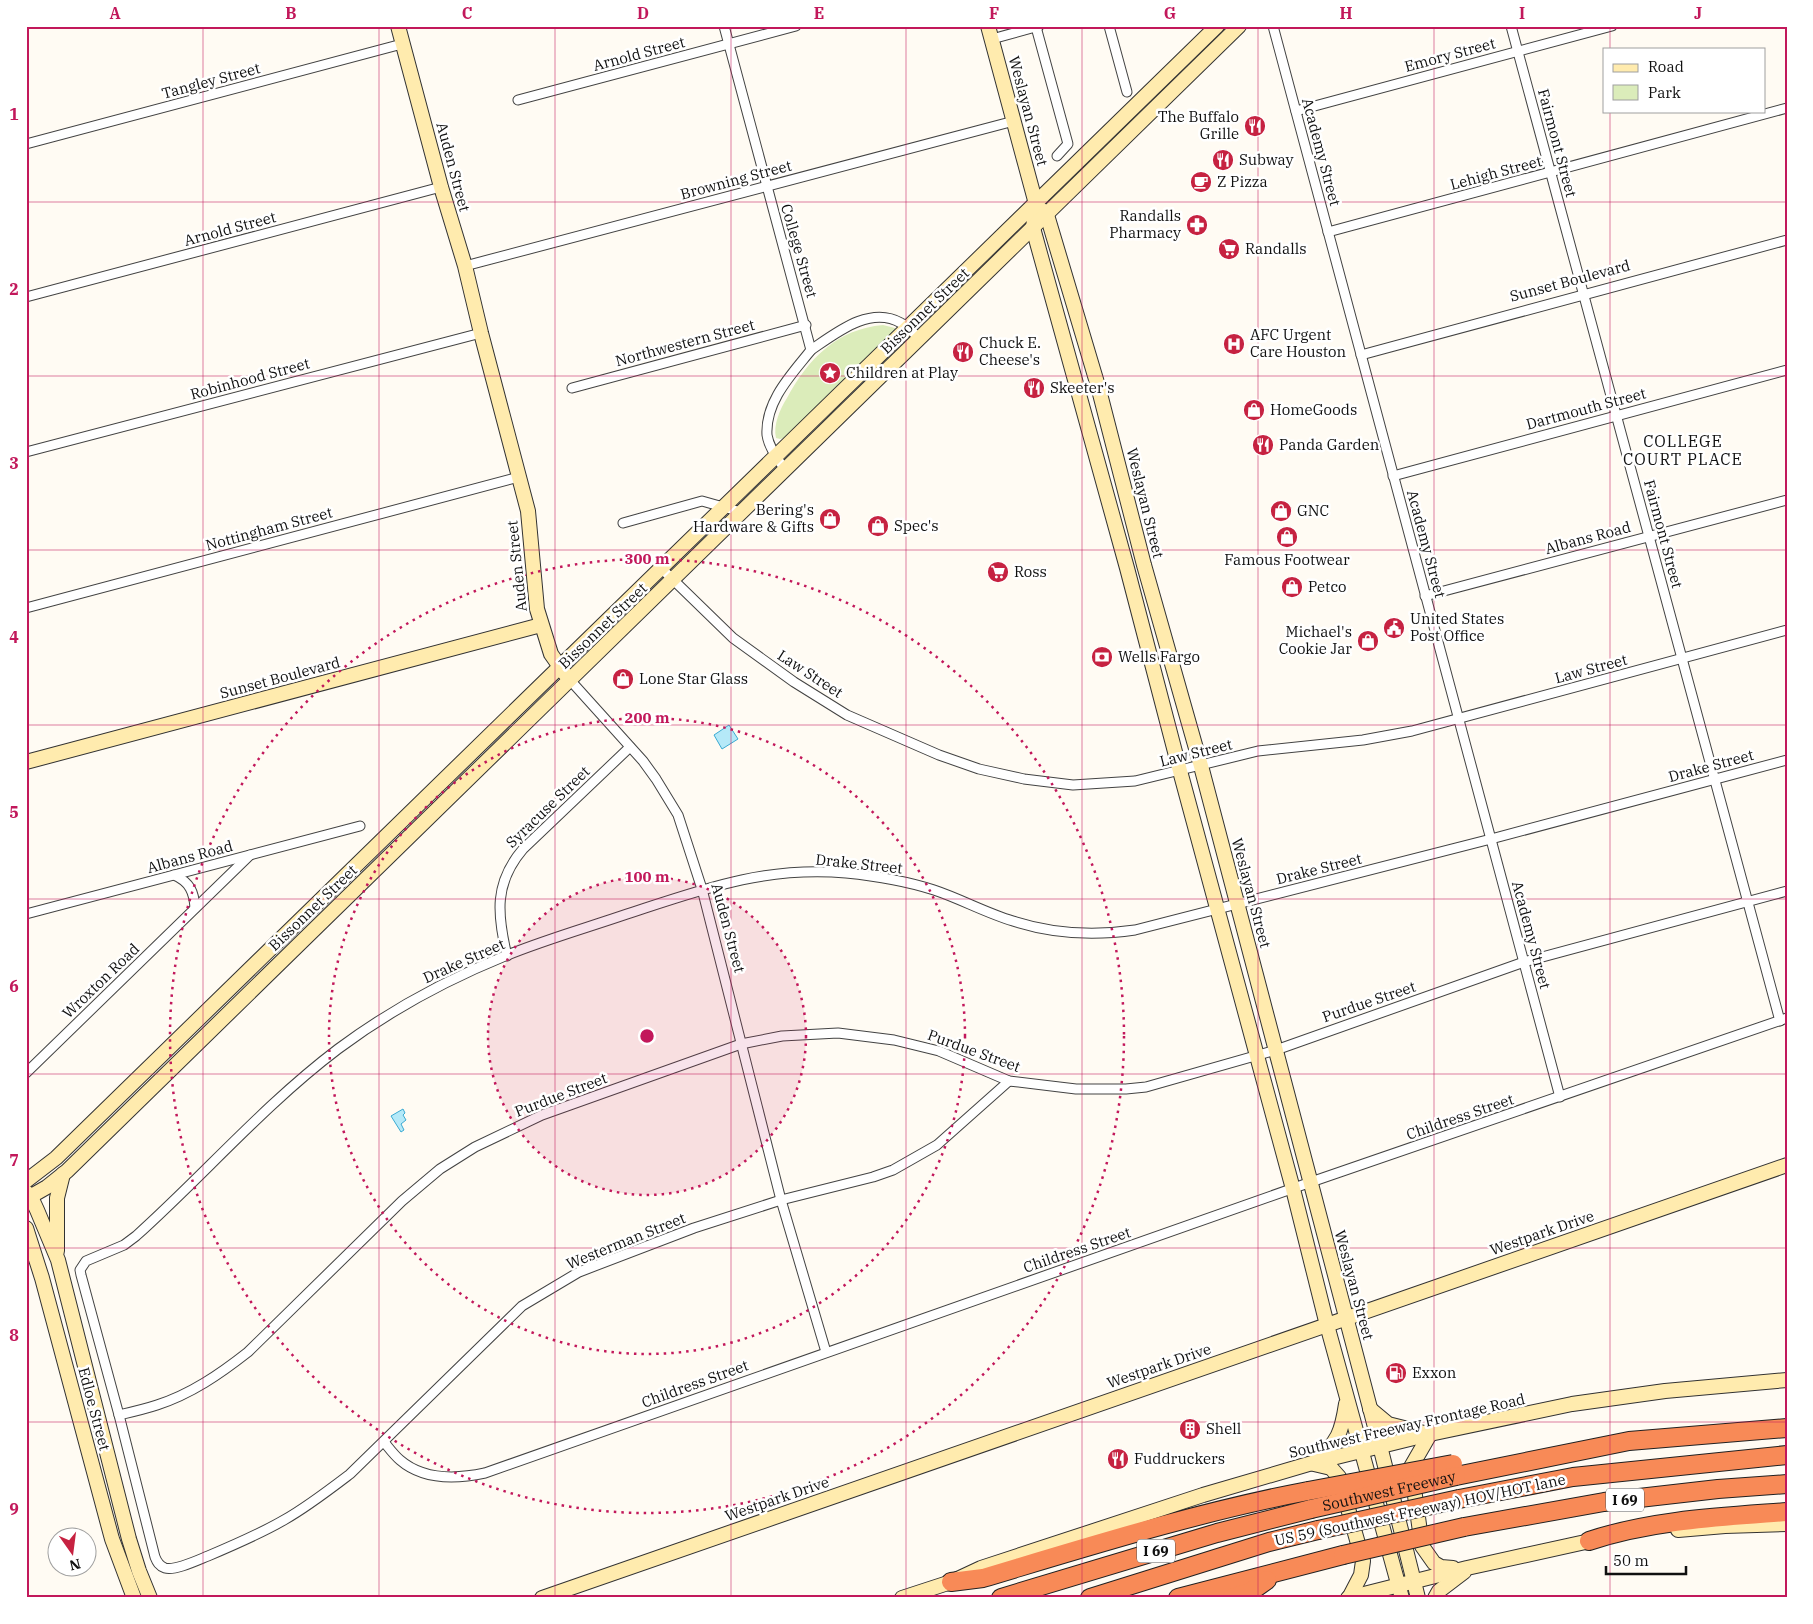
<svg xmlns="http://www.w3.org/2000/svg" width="1813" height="1624" font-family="'IBM Plex Serif',serif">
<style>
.green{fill:#dbecba}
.water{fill:#b5e9f8;stroke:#3aaad2}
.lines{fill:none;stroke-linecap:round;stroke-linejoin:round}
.street-casing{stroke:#434343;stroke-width:11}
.secondary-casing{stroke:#323232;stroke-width:16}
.highway-casing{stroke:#212121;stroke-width:20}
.street{stroke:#fff;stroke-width:9}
.secondary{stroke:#ffebae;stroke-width:14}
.highway{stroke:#f88a57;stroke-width:18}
.highway-bridge-casing{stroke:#212121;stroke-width:20;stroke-linecap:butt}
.highway-bridge{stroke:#f88a57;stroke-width:18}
.grid{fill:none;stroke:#c2185b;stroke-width:1;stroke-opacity:0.55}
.ring{fill:none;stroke:#c2185b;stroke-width:2.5;stroke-dasharray:2.5 5}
.labels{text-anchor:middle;stroke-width:5;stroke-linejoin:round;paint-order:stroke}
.shield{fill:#fff;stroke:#585858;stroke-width:1}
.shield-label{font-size:14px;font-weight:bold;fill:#101010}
.street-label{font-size:15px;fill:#101010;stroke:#fff}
.poi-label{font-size:15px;fill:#101010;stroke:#fff;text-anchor:start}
.neighbourhood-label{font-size:16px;letter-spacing:1px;fill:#101010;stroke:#fff}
.centre{fill:#c2185b;stroke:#fff;stroke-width:2.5}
.ring-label{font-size:15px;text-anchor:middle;font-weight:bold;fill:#c2185b;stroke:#fff;stroke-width:5;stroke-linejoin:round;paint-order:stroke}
.neatline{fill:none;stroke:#c2185b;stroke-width:2}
.grid-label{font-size:16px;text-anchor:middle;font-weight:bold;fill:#c2185b}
</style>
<rect width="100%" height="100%" fill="#fffbf3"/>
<path class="green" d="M883 325 895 328 896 331 788 437 780 439 776 438C773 425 780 409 787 398 808 359 837 329 883 325Z"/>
<g class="water">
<polygon points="729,725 738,739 722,749 714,735"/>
<polygon points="403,1109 405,1113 403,1115 406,1120 401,1124 404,1130 401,1132 391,1116"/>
</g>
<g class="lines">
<g class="street-casing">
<g id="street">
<path d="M724 26 811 350C792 374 765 401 767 435 769 448 778 459 785 470"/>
<polyline points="1109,26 1127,92"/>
<polyline points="1273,26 1560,1097"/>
<polyline points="1511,26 1780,1021"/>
<polyline points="1036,27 1068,144 1057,156"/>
<polyline points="992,39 1039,26"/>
<polyline points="518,100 796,26"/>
<polyline points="1296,111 1612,26"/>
<polyline points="26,144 402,44"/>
<polyline points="1328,232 1787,108"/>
<polyline points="465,266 1014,121"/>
<polyline points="26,297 441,187"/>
<path d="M811 350C836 333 870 305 901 323 908 326 914 333 919 339"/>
<polyline points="1361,355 1787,240"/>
<polyline points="572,388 806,325"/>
<polyline points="26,452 481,333"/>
<polyline points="1393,476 1787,370"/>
<polyline points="623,523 702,501 741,512"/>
<polyline points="661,568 733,638 794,682 847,715 939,755 979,769 1024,779 1073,785 1135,781 1258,751 1363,740 1412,731 1787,630"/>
<polyline points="1425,596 1787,500"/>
<polyline points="26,608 519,477"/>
<polyline points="570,680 643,761 656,779 678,815 702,889 781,1200 826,1352"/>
<path d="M174 875C190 882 194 892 195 908"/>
<polyline points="26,914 360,826"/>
<path d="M507 956C497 914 494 883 523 849L630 747"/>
<polyline points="26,1073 250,855"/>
<path d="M1009 1081 937 1145 893 1170 873 1177 781 1200 694 1228 579 1272 522 1306 350 1474C329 1490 307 1507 284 1520 260 1534 234 1545 208 1556 198 1560 175 1571 165 1568 159 1566 157 1562 155 1557L119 1415 81 1275 80 1270 86 1261 124 1245 136 1236C204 1175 264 1105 338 1049 389 1011 446 980 505 956 544 940 586 928 627 914 703 889 764 866 846 873 876 876 906 881 934 890 961 899 986 913 1013 921 1053 934 1094 936 1135 930L1491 839 1787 760"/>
<path d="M119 1415C132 1412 145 1409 157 1405 191 1394 220 1374 248 1352L402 1201 440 1169 475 1147 542 1115 741 1044 782 1036 838 1033 894 1040 939 1051 1009 1081 1076 1089H1126L1146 1087 1276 1050 1524 962 1787 891"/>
<path d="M384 1442C389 1448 394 1455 400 1460 423 1480 457 1479 485 1473L1311 1182 1787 1018"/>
</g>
</g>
<g class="secondary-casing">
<g id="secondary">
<polyline points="398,26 441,187 465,266 481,333 528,511 537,609 551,654 565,674"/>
<polyline points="988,26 1036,204 1033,228 1127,568 1180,771 1293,1189 1327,1325 1402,1598"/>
<polyline points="1042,210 1047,215 1098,386 1144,565 1201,766 1380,1446 1418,1598"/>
<polyline points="26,762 541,625"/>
<polyline points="26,1181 56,1158 1217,26"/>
<polyline points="26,1192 31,1197 37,1210 58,1260 129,1539 139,1571 150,1598"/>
<polyline points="26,1199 47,1187 67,1171 1239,26"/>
<polyline points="26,1228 42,1278 112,1539 134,1598"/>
<polyline points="57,1251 57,1198 63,1174"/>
<polyline points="1370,1409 1388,1424 1424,1433"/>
<polyline points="1430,1434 1411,1467 1422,1546 1434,1563 1441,1567 1453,1568"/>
<path d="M1316 1460C1338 1443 1342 1431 1346 1404"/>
<polyline points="1314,1464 1331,1468 1339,1477 1363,1561 1361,1575 1349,1598"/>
<polyline points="1678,1530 1725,1526 1787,1524"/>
<polyline points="542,1598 1787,1165"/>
<polyline points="902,1598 951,1582 981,1568 1203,1495 1312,1463 1430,1434 1572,1404 1665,1391 1787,1380"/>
<polyline points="1348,1598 1467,1568 1599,1539"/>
<polyline points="1435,1598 1439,1591 1464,1572"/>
</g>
</g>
<g class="highway-casing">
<g id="highway">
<polyline points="1456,1476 1629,1441 1787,1428"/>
<polyline points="1459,1499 1573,1477 1787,1455"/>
<polyline points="1464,1527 1604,1502 1718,1489 1787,1484"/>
<path d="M1589 1541C1652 1520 1721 1517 1787 1512"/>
<path d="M951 1582 983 1578C1090 1546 1198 1512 1308 1491"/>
<polyline points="1001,1598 1217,1533 1311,1509"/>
<polyline points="1090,1598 1269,1542 1318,1530"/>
<polyline points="1178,1598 1343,1555"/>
<polyline points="1232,1598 1250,1592 1267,1580"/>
</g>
</g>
<use href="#street" class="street"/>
<use href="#secondary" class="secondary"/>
<use href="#highway" class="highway"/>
<g class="highway-bridge-casing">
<g id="highway-bridge">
<polyline points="1308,1491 1453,1464"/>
<path id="s1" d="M1311 1509 1456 1476"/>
<polyline points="1318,1530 1459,1499"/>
<polyline points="1343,1555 1464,1527"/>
</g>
</g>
<use href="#highway-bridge" class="highway-bridge"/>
</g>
<path class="grid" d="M203 26V1598M379 26V1598M555 26V1598M731 26V1598M906 26V1598M1082 26V1598M1258 26V1598M1434 26V1598M1610 26V49M1610 111V1598M26 202H1787M26 376H1787M26 550H1787M26 725H1787M26 899H1787M26 1074H1787M26 1248H1787M26 1422H1787"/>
<circle cx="647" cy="1036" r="159" fill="#c2185b" fill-opacity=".12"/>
<g class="ring">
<circle cx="647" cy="1036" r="159"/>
<circle cx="647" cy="1036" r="318"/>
<circle cx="647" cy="1036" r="477"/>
</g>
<defs>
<g id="restaurant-disc" transform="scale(1.125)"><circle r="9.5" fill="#c62241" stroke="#fff"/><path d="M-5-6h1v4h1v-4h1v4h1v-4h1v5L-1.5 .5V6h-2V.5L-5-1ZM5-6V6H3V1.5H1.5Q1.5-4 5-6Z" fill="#fff"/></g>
<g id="cafe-disc" transform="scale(1.125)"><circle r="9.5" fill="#c62241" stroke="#fff"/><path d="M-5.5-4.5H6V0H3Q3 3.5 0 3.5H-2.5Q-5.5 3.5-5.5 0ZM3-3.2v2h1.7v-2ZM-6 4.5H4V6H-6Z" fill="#fff"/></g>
<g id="pharmacy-disc" transform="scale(1.125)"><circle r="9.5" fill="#c62241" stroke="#fff"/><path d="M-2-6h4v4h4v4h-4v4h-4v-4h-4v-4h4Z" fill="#fff"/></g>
<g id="supermarket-disc" transform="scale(1.125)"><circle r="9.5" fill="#c62241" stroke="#fff"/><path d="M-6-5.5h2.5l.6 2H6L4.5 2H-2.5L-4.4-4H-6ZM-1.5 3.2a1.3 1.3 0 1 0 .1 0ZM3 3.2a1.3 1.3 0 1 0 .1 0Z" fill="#fff"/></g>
<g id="hospital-disc" transform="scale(1.125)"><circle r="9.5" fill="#c62241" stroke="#fff"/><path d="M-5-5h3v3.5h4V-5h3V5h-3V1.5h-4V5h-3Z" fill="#fff"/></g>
<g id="sight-disc" transform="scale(1.125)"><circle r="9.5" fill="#c62241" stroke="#fff"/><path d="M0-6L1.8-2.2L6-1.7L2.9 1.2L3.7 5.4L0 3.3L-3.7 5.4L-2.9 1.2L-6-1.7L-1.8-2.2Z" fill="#fff"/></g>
<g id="shop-disc" transform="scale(1.125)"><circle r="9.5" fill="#c62241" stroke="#fff"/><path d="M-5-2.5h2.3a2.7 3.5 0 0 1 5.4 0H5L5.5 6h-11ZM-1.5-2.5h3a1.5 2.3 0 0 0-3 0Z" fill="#fff"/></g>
<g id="civic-disc" transform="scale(1.125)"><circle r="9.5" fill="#c62241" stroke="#fff"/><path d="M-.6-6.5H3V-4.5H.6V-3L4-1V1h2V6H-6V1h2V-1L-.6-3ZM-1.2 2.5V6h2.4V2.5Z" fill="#fff"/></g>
<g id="bank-disc" transform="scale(1.125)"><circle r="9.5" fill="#c62241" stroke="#fff"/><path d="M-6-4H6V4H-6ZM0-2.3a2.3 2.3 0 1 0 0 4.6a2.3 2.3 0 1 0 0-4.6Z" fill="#fff"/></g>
<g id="fuel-disc" transform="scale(1.125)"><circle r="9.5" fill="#c62241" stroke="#fff"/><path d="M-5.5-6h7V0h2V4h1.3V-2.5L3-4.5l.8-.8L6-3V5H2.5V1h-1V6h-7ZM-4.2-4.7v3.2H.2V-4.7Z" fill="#fff"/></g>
<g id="building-disc" transform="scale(1.125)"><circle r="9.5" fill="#c62241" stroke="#fff"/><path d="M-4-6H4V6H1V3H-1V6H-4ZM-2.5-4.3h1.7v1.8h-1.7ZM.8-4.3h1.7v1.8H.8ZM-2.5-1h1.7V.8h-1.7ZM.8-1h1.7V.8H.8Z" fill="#fff"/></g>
</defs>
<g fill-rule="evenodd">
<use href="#restaurant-disc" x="1255" y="126"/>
<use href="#restaurant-disc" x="1223" y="160"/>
<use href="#cafe-disc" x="1201" y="182"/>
<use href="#pharmacy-disc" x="1197" y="225"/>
<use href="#supermarket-disc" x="1229" y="249"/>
<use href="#hospital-disc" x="1234" y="344"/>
<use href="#restaurant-disc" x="963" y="352"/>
<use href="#sight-disc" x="830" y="373"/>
<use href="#restaurant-disc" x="1034" y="388"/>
<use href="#shop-disc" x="1254" y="410"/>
<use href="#restaurant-disc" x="1263" y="445"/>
<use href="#shop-disc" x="1281" y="511"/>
<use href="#shop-disc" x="830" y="519"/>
<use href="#shop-disc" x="878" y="526"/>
<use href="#shop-disc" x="1287" y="537"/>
<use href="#supermarket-disc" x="998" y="572"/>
<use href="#shop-disc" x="1292" y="587"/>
<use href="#civic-disc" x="1394" y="628"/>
<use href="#shop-disc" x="1368" y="641"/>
<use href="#bank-disc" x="1102" y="657"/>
<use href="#shop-disc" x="623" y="679"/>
<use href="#fuel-disc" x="1396" y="1373"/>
<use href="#building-disc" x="1190" y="1429"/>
<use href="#restaurant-disc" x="1118" y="1459"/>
</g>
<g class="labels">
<g class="shield">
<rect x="1606" y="1488.5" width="38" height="23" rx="4"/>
<rect x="1137" y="1539.5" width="38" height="23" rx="4"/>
</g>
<g class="shield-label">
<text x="1625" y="1505">I 69</text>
<text x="1156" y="1556">I 69</text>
</g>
<g class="street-label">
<text transform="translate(639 54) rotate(-15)" y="5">Arnold Street</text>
<text transform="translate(1450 55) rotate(-15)" y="5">Emory Street</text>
<text transform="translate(211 81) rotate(-15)" y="5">Tangley Street</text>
<text transform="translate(1028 111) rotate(75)" y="5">Weslayan Street</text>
<text transform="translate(1557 143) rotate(75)" y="5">Fairmont Street</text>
<text transform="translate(1321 152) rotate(75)" y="5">Academy Street</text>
<text transform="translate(453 167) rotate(75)" y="5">Auden Street</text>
<text transform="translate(1496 173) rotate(-15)" y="5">Lehigh Street</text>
<text transform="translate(736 180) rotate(-15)" y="5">Browning Street</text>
<text transform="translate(230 229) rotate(-15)" y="5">Arnold Street</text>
<text transform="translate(799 251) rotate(74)" y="5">College Street</text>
<text transform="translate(1570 281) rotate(-15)" y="5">Sunset Boulevard</text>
<text transform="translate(925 311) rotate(-44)" y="5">Bissonnet Street</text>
<text transform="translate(685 343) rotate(-15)" y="5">Northwestern Street</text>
<text transform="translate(250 379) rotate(-15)" y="5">Robinhood Street</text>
<text transform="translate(1586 409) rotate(-15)" y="5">Dartmouth Street</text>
<text transform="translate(1145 503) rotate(76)" y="5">Weslayan Street</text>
<text transform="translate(269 529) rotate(-15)" y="5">Nottingham Street</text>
<text transform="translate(1663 534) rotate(75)" y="5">Fairmont Street</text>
<text transform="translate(1588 538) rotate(-15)" y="5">Albans Road</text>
<text transform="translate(1426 544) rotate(75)" y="5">Academy Street</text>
<text transform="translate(517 566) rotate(-96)" y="5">Auden Street</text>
<text transform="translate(603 626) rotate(-44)" y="5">Bissonnet Street</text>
<text transform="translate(1591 669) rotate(-15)" y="5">Law Street</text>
<text transform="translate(810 674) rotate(33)" y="5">Law Street</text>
<text transform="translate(280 678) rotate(-15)" y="5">Sunset Boulevard</text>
<text transform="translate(1196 753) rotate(-14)" y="5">Law Street</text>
<text transform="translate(1711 766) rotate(-15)" y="5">Drake Street</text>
<text transform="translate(548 807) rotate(-44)" y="5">Syracuse Street</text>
<text transform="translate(190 857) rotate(-15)" y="5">Albans Road</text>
<text transform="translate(859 864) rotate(6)" y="5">Drake Street</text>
<text transform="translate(1319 869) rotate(-14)" y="5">Drake Street</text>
<text transform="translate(1251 893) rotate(75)" y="5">Weslayan Street</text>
<text transform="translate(313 908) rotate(-44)" y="5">Bissonnet Street</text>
<text transform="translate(728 928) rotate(75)" y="5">Auden Street</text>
<text transform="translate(1531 935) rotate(75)" y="5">Academy Street</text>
<text transform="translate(464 961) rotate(-24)" y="5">Drake Street</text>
<text transform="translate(101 981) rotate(-44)" y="5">Wroxton Road</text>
<text transform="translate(1369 1002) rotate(-19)" y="5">Purdue Street</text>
<text transform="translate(974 1051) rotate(20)" y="5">Purdue Street</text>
<text transform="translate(561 1095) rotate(-21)" y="5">Purdue Street</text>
<text transform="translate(1460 1117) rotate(-19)" y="5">Childress Street</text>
<text transform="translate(1542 1233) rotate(-19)" y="5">Westpark Drive</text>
<text transform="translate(626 1241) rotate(-22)" y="5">Westerman Street</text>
<text transform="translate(1077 1250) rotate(-19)" y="5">Childress Street</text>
<text transform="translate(1354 1285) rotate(75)" y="5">Weslayan Street</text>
<text transform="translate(1159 1366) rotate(-19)" y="5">Westpark Drive</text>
<text transform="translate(695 1384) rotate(-20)" y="5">Childress Street</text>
<text transform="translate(94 1409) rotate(75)" y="5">Edloe Street</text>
<text transform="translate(1407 1426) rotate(-13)" y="5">Southwest Freeway Frontage Road</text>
<text dy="5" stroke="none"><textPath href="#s1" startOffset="80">Southwest Freeway</textPath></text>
<text transform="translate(777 1499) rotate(-19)" y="5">Westpark Drive</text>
<text transform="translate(1420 1510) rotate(-12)" y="5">US 59 (Southwest Freeway) HOV/HOT lane</text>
</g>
<g class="poi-label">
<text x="1239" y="122" text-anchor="end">The Buffalo<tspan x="1239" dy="17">Grille</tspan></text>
<text x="1239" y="165">Subway</text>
<text x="1217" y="187">Z Pizza</text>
<text x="1181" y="221" text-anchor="end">Randalls<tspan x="1181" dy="17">Pharmacy</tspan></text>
<text x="1245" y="254">Randalls</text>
<text x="1250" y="340">AFC Urgent<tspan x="1250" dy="17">Care Houston</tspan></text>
<text x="979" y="348">Chuck E.<tspan x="979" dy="17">Cheese's</tspan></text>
<text x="846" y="378">Children at Play</text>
<text x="1050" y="393">Skeeter's</text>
<text x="1270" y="415">HomeGoods</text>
<text x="1279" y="450">Panda Garden</text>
<text x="814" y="515" text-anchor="end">Bering's<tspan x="814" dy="17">Hardware &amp; Gifts</tspan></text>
<text x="1297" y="516">GNC</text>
<text x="894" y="531">Spec's</text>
<text x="1287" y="565" text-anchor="middle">Famous Footwear</text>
<text x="1014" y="577">Ross</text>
<text x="1308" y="592">Petco</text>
<text x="1410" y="624">United States<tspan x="1410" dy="17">Post Office</tspan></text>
<text x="1352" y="637" text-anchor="end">Michael's<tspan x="1352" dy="17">Cookie Jar</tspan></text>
<text x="1118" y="662">Wells Fargo</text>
<text x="639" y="684">Lone Star Glass</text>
<text x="1412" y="1378">Exxon</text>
<text x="1206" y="1434">Shell</text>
<text x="1134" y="1464">Fuddruckers</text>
</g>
<g class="neighbourhood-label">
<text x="1683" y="447">COLLEGE<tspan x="1683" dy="18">COURT PLACE</tspan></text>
</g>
</g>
<circle cx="647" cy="1036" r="8" class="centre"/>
<g class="ring-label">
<text x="647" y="564">300 m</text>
<text x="647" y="723">200 m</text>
<text x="647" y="882">100 m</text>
</g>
<rect width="1813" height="1624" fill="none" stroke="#ffffff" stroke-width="55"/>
<rect x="1603" y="48" width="162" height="65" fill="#ffffff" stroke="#9f9f9f"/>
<rect x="1613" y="64" width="25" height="8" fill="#ffebae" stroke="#9f9f9f"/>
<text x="1648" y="72" font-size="15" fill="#101010">Road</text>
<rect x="1613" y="85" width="25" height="15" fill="#dbecba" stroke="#9f9f9f"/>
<text x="1648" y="98" font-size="15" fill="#101010">Park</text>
<g transform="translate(72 1552) rotate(166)"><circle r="24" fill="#ffffff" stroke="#9f9f9f"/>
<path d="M0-4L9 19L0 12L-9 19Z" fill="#c62241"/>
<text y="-8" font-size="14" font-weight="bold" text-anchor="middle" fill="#101010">N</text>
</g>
<path d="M1606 1566v8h80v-8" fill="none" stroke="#101010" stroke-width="2.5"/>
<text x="1613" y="1566" font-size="15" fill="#101010" stroke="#ffffff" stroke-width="4" paint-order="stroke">50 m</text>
<rect x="28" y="28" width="1758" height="1568" class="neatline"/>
<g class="grid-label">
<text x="115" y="19">A</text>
<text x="291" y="19">B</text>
<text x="467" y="19">C</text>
<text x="643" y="19">D</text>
<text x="819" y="19">E</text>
<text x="994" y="19">F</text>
<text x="1170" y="19">G</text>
<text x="1346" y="19">H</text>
<text x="1522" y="19">I</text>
<text x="1698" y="19">J</text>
<text x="14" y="120">1</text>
<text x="14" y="295">2</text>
<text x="14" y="469">3</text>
<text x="14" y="643">4</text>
<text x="14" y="818">5</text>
<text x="14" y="992">6</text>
<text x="14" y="1166">7</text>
<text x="14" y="1341">8</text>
<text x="14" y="1515">9</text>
</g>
</svg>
